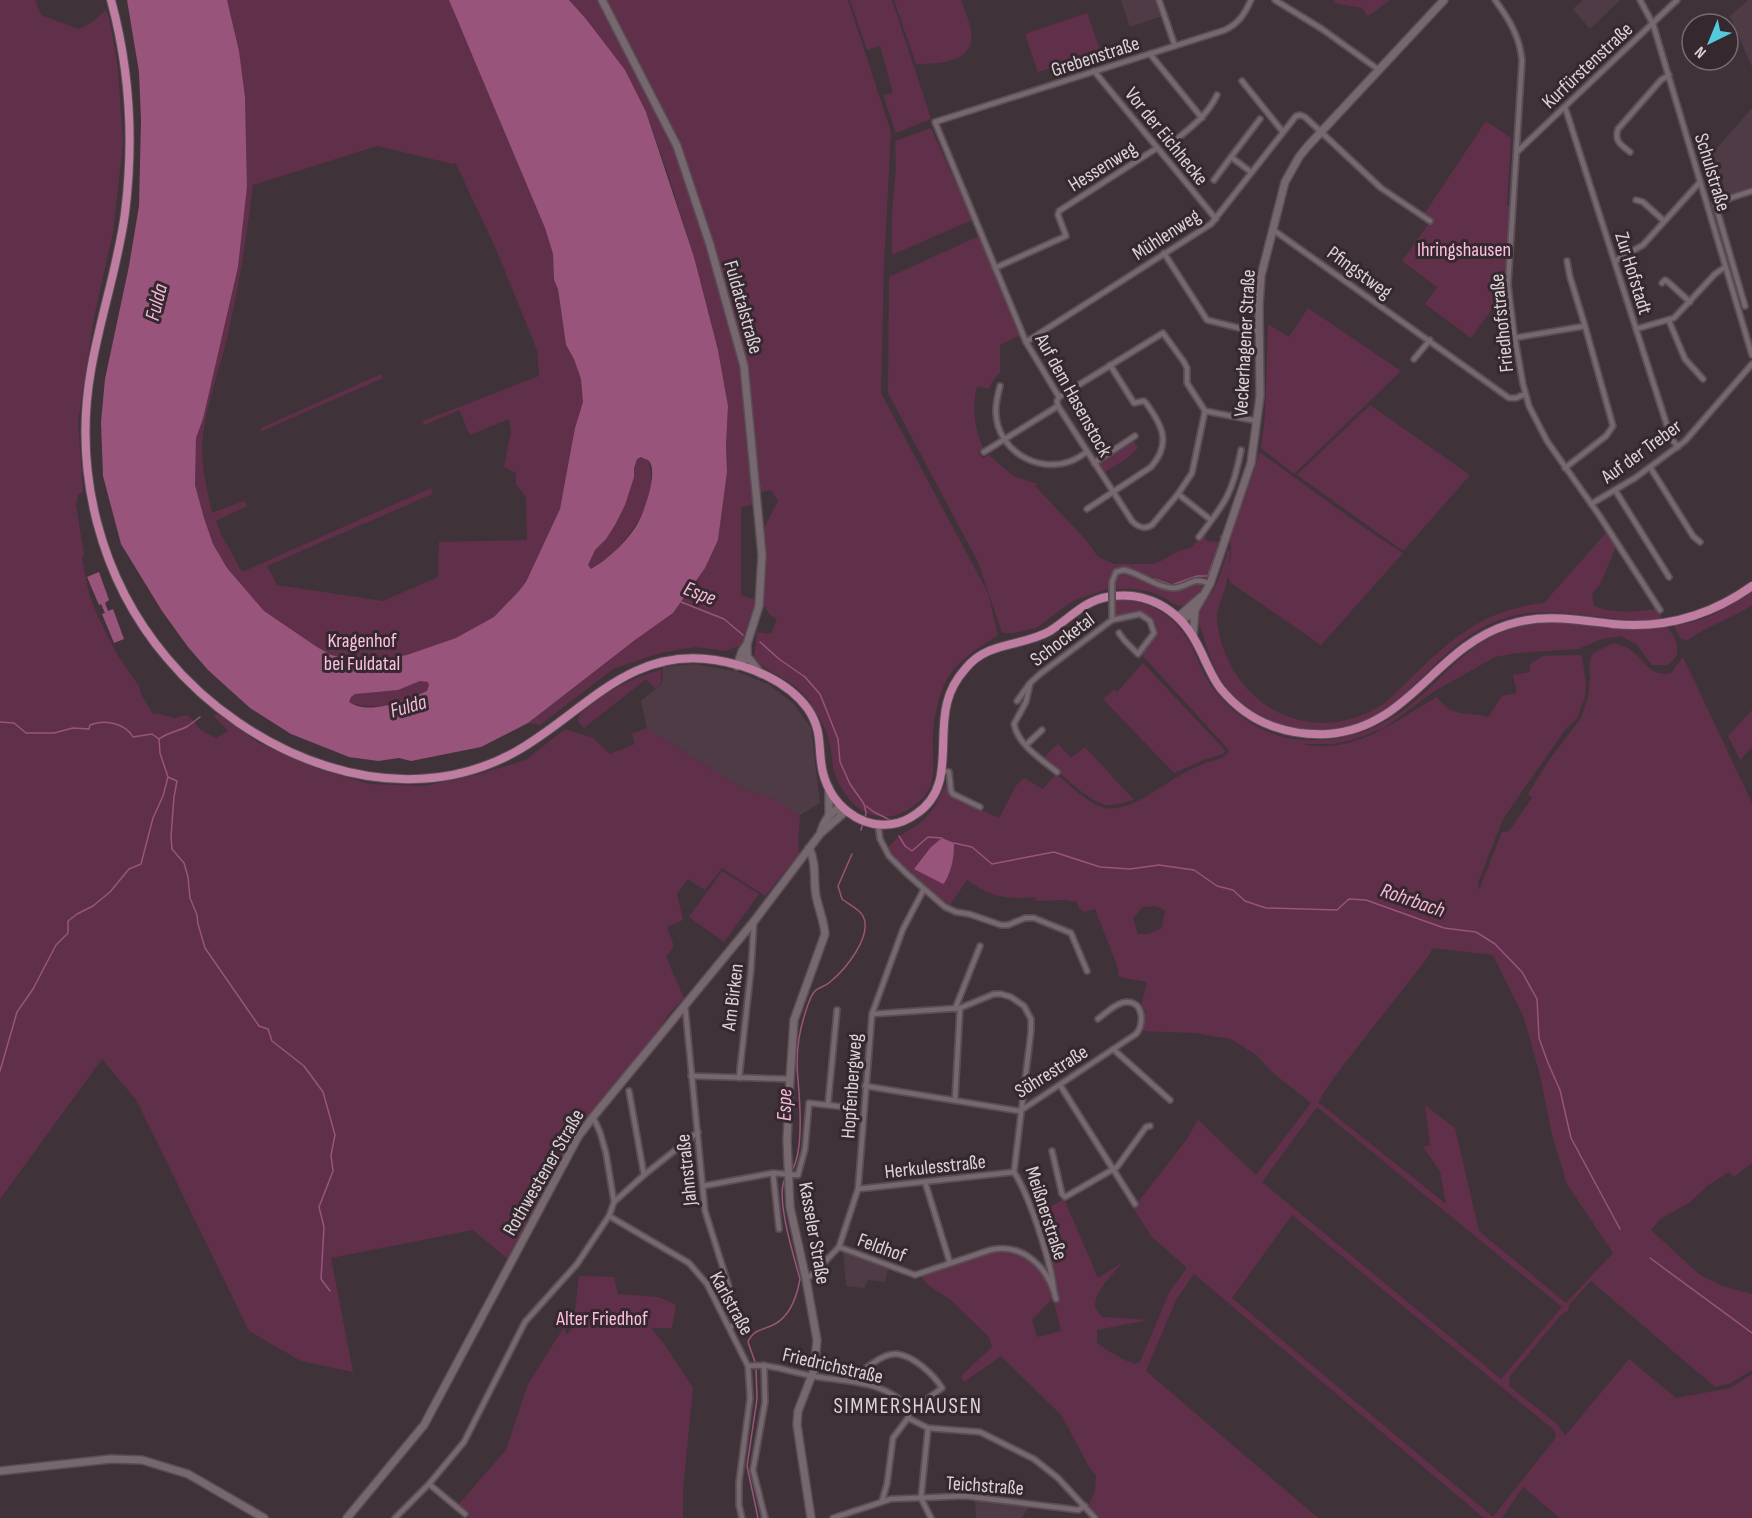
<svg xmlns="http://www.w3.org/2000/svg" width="1752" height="1518" font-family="'Sofia Sans Condensed',sans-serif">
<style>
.built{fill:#4f3b45}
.green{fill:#60304b;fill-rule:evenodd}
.water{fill:#98547a;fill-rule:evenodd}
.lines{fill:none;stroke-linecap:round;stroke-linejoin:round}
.stream{stroke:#98547a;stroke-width:1.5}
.street-casing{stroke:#594e53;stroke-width:8}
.secondary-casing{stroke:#594e53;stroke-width:10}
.primary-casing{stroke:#594e53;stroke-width:10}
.street{stroke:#77676f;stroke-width:4.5}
.secondary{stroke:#77676f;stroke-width:7}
.primary{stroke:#bf7da1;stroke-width:8}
.street-bridge-casing{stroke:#594e53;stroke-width:8;stroke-linecap:butt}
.street-bridge{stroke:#77676f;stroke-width:4.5}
.labels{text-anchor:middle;stroke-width:6;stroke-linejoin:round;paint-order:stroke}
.street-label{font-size:20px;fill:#dcd3d7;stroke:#35282f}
.park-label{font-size:20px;fill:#fdc0e0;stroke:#35282f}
.water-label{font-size:21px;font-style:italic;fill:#f5b9d8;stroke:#35282f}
.quarter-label{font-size:22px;letter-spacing:1.5px;fill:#dcd3d7;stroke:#35282f}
</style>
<rect width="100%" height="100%" fill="#403239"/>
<g class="built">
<polygon points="1121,0 1157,0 1162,16 1130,27"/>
<polygon points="1583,0 1620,0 1590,29 1573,9"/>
<polygon points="1748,0 1752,0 1752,67 1730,16"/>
<polygon points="1752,108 1752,187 1716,199 1704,163"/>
<polygon points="695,664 738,672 768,684 793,703 811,728 820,803 800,815 771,798 745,790 647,728 641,701 662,684 663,667"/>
<polygon points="843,1251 888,1269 885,1282 868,1280 864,1288 846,1286"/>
<polygon points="975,1499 1029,1506 1022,1518 976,1518"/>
</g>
<g class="green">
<polygon points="0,0 35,0 41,15 78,29 91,23 106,10 110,21 118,69 123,143 113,233 94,317 78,421 83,492 78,495 76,505 84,554 82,559 89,594 98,617 118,656 139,686 142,696 153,714 156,713 175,718 188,715 201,730 216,738 228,731 213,715 218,714 259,743 320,770 370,784 424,786 476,775 526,760 565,729 593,738 610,754 635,744 632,734 647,728 745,790 771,798 800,815 798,846 799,854 765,896 722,868 705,890 688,879 677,894 683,920 667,927 674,946 666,957 684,998 669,1014 642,1054 584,1130 509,1260 473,1230 331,1258 353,1372 301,1361 249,1331 137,1101 102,1059 0,1199"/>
<path d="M227 0H449L545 228 553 254 554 280 558 289 566 345 575 361 645 450C662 493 640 524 612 554L427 691C387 709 373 710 331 699L227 568 213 544 204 518 195 485 196 438 203 419 238 267 247 187 245 97 239 51ZM377 146 453 164 455 162 496 249 537 350 539 376 423 421 424 425 459 410 470 435 509 419 511 432 504 467 516 473V484L526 497 527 540 439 542 438 577 383 601 277 585 267 566 432 494 431 488 242 572 221 534 216 521 247 506 244 501 212 513C208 492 202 471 202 450 203 409 221 369 229 329 240 281 247 233 253 185Z"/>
<path d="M569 0H848L891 132 884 265 881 393 988 593 998 635C978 648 956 661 945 683 939 694 934 720 933 732 932 750 936 771 930 787 924 800 911 809 899 814 887 819 871 817 860 809 848 801 836 782 833 767 832 760 832 752 830 745 827 729 817 713 808 700 793 678 770 675 754 659L757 632 771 634 777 619 770 615 762 603 765 554 763 530 778 501 771 490 759 493 753 505 741 507V595L756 600 741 645 726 651 696 647 660 653 613 669 540 725 528 723 635 640 673 613 688 593 718 540 727 472 726 445 728 406 718 350 694 257 669 177 646 112 586 19Z"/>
<polygon points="850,0 892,0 931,119 896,133 883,95 893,93 880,46 867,50"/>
<path d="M894 0H961C964 10 970 21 971 32 975 63 938 64 916 64Z"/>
<polygon points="1334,0 1388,0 1389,1 1368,16 1362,8 1334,3"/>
<polygon points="1087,13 1101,52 1038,72 1025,34"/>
<polygon points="1486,121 1511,138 1507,205 1511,209 1507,268 1502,272 1502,295 1471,338 1425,304 1437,287 1402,261 1428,225 1421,219"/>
<polygon points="931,128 972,220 892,255 892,211 896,168 895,141"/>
<path d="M979 236 1019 336 1000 345V372L992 382 989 389 977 386C972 409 974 427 983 448L978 453 983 458 989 455 1013 476 1037 484 1035 486 1086 540 1098 557 1114 564H1152L1159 562 1179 551 1190 548 1205 534 1206 541 1219 542 1207 575 1193 576 1177 584 1171 583 1131 570 1117 568 1112 572 1108 589 1073 601 1036 628 1013 633H1002L978 562 888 393 889 277Z"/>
<polygon points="1308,308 1401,371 1294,474 1261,448 1265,417 1268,324 1289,337"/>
<polygon points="381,374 383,378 262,431 261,428"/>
<polygon points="1370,405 1470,475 1404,550 1399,548 1297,475"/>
<polygon points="1132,439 1138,448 1126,459 1103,473 1096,463"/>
<path d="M1259 452C1307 485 1353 522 1403 553L1321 645 1231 583 1227 576C1228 592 1215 605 1217 621 1227 705 1312 752 1385 703 1435 656 1471 610 1544 603L1606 533 1615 547 1614 552 1600 584 1592 594 1594 606C1615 614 1635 612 1657 609L1662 616 1661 619C1608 625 1554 601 1502 619 1426 645 1404 735 1311 729 1285 728 1260 718 1240 701 1219 683 1210 660 1203 634 1201 629 1198 622 1199 617 1199 607 1209 597 1214 589 1220 577 1224 564 1228 550L1230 551 1228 573C1229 563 1234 549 1229 539L1254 471Z"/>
<path d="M1126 574C1140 578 1153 589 1168 591 1180 592 1189 582 1201 584L1202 588C1199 594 1188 606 1180 606 1174 605 1168 599 1163 597 1148 589 1132 588 1115 589L1113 582 1119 576Z"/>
<path d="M1752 592V605C1732 619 1707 625 1688 640L1681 639 1673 625C1702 623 1728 608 1752 592Z"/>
<path d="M1123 600C1153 601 1177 619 1191 645 1196 654 1199 665 1204 674 1221 705 1253 731 1288 738 1340 747 1387 729 1424 693 1453 666 1475 639 1515 628 1554 617 1576 625 1614 628 1632 630 1650 629 1668 627 1677 641 1684 655 1667 665H1652L1637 645 1621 636 1602 639 1578 649 1517 653 1495 657 1433 692 1384 728 1352 740 1333 744H1302C1355 755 1394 722 1437 697 1452 718 1465 711 1488 717L1502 696 1517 693 1513 675 1530 672V664L1543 656 1580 655 1582 656 1586 684 1585 697 1577 718 1564 731 1503 819 1478 883 1479 890 1502 832 1509 831 1532 798 1528 794 1547 763 1581 718 1588 697 1590 679 1589 663 1593 653 1614 643C1620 645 1627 647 1632 651 1647 662 1648 677 1671 673L1683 657 1752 803V1163L1734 1177 1729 1172 1707 1186 1689 1203 1660 1219 1651 1230 1700 1275 1725 1287 1752 1294V1370L1729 1384 1715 1387 1591 1281 1569 1305 1568 1311 1562 1314 1510 1376 1509 1386 1558 1425 1565 1436 1629 1359 1676 1398 1730 1388 1752 1374V1518H1560L1523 1487 1502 1518H1484L1194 1274 1176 1300 1146 1371 1318 1518H1100L1089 1505 1095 1491 1096 1475 1089 1467 1062 1416 1001 1356 964 1382 961 1376 992 1347 989 1337 951 1300 928 1285 919 1274C944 1266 972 1254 997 1250 1012 1248 1029 1256 1039 1267L1051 1262 1036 1214 1064 1199 1098 1278 1123 1262C1114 1272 1090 1296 1096 1309 1098 1312 1100 1315 1103 1317L1147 1320 1097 1330V1343C1109 1352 1121 1359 1135 1364L1140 1362 1170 1291 1187 1268 1152 1237 1131 1205 1139 1201 1187 1139 1198 1120 1256 1175 1311 1103 1272 1072 1256 1055 1231 1039 1195 1033 1140 1031 1146 1011 1141 1006 1147 982 1119 977 1118 968 1095 909 1084 912 1079 908 1077 902 1065 900 1036 901 1035 897C1007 900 990 897 967 880L950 905C928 889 903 872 888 848 896 838 902 834 913 828 932 816 940 798 948 778V792L951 796 999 818 1016 786 1024 778 1043 789 1056 774C1070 785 1088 804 1105 808 1130 813 1160 786 1181 775 1187 771 1195 768 1202 764 1211 760 1225 761 1229 750L1142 655 1157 633 1156 624C1144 610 1133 612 1117 616L1114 613 1115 601ZM1156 906 1165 910 1162 928 1148 934H1138L1133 918 1143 907ZM1433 948 1493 955 1524 1018 1540 1075 1552 1135 1567 1184 1613 1253 1566 1303 1479 1231 1455 1128 1425 1105 1430 1145 1423 1147 1440 1171 1446 1204 1318 1102 1334 1077 1425 961ZM1317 1107 1562 1307 1501 1379 1262 1182ZM1292 1215 1554 1430 1556 1435 1554 1440 1493 1517 1232 1298ZM1053 1298 1061 1331 1037 1337 1032 1320Z"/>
<polygon points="1143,663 1222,747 1225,751 1223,754 1206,759 1174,773 1103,699 1114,690 1117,692 1119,690"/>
<path d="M661 670V684L653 690 654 687 646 679 584 728 578 722 579 715C603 693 630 678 661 670Z"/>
<polygon points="1752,710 1752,747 1740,760 1728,736"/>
<path d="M1058 744 1071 758 1085 747 1134 800C1125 802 1115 806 1106 805 1091 803 1055 769 1043 758Z"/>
<polygon points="722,871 759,894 724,942 689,917"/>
<polygon points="723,1273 732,1314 730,1322 710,1282"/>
<polygon points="579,1276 614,1277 618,1294 658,1297 676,1305 672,1328 651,1328 665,1345 693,1388 683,1489 683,1518 469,1518 458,1505 506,1450 528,1384 564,1327 567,1335 573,1327"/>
</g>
<g class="water">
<path d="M127 0H227L239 51 245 97 247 187 238 267 203 419 196 438 195 485 204 518 213 544 227 568 264 611 317 647 331 655 347 659 390 658 407 655 456 638 494 617 519 591 526 582 560 509 575 428 583 402 581 379 574 359 566 345 558 289 554 280 553 254 545 228 449 0H569L586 19 625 70 646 112 694 257 718 350 728 406 726 445 727 472 718 540 705 568 673 613 635 640 528 723 481 747 411 761 399 758 378 761 349 757 291 734 250 708 208 670 188 647 162 611 121 544 103 476 101 422 105 379 129 266 139 206 141 120 139 72ZM641 457C643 458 648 460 649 461 659 472 643 517 635 528 625 543 607 560 591 569L588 565 595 550 606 539 615 525 625 505 634 477V468L637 459ZM420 681 428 682 429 685 427 691C407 700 369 716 349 702L351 697 355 694 398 690Z"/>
<polygon points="99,572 109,600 105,603 108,611 113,609 124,639 114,643 102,614 105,613 101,604 99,605 87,577"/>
<path d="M942 838 954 843C954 858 952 869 945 882L943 884 914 869 931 847Z"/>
</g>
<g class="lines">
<g class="stream">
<polyline points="1221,540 1221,536"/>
<polyline points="1208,575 1220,542"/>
<polyline points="1155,579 1172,585 1197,576 1207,576"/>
<polyline points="681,602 724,619 743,635"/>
<polyline points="760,642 779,659 805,677 820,694 838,739 840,762 850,784 864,804 866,813 865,819"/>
<path d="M0 722 14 723 26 733H54L73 728 89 729 90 725C104 719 125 723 133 737L152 734 159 739C168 732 180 731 188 726 192 723 196 720 200 717"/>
<polyline points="168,777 177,781 174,797 171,837 172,849 184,863 188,877 190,898 197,915 198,924 205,948 259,1026 268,1029 272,1041 304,1066 323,1092 335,1135 331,1155 333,1171 319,1207 324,1227 321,1279 330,1291"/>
<polyline points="866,806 874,812 890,820"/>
<polyline points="861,830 863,823"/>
<polyline points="899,836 905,846 912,851 928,837 942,838"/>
<polyline points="954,843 972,847 992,864 1054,852 1100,867 1130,869 1159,865 1194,870 1217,886 1233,890 1245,901 1266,908 1337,910 1349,899 1366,900 1444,928 1476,932 1495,944 1522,972 1537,999 1539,1038 1548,1063 1560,1090 1571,1138 1620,1229"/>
<polyline points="0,1071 17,1012 33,989 56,945 68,933 68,921 77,914 93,906 110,892 129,869 141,864 153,818 163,796 168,777 160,753 159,739"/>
<path d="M792 1170C804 1151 800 1102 798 1080 796 1060 798 1036 804 1017 806 1010 810 996 815 991 819 987 826 986 830 982 845 970 873 936 863 916 860 909 848 904 842 899L838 886 852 854"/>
<polyline points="1650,1258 1752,1333"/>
<path d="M755 1362 748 1342C753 1329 764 1330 775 1324 791 1315 797 1296 800 1279 794 1258 775 1196 785 1179"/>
<polyline points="756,1368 757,1399 747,1466 758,1518"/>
</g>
<g class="street-casing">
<g id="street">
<polyline points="1159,0 1175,46"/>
<polyline points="1275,0 1322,29 1379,70"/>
<path d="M1495 0C1509 19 1520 37 1522 61L1508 285 1514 333 1523 384 1529 406 1547 441 1599 515 1660 610"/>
<polyline points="1640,0 1653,24 1752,355"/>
<polyline points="1150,54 1202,118"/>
<polyline points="1094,71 1216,219"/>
<polyline points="1242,81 1283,132"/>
<polyline points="1565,107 1671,438 1678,447"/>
<path d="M1178 138C1194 125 1208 114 1217 95"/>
<polyline points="1518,151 1677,0"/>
<path d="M1630 152C1621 145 1614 141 1618 129L1661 80 1669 75"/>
<polyline points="1251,172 1231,157 1260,119"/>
<polyline points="1214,180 1231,157"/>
<polyline points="1636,200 1643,202 1664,221"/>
<polyline points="1272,229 1509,398 1516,398 1525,394"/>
<polyline points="1164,253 1207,320 1251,331 1260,331"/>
<polyline points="1567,261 1570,277 1585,326"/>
<polyline points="1615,261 1643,245 1700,182"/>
<polyline points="995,268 1066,236 1058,215 1059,211 1157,148"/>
<polyline points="1662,283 1665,280 1667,281 1690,302"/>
<polyline points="1745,306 1715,203 1752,191"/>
<polyline points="1669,321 1685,359 1703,379"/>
<polyline points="1636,329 1674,318 1715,274 1725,267"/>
<polyline points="1514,338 1585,326 1613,426 1606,436 1565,468"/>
<polyline points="1026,342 1211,224 1296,116 1300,115 1305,117 1381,188 1430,221"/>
<polyline points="1414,359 1430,340"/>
<path d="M1000 386C998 395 995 404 996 414 998 450 1037 474 1071 461 1077 459 1082 455 1087 452"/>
<polyline points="1059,397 1163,333 1184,362 1187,368 1187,383 1205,411"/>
<path d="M1205 411 1192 473 1178 494 1152 525C1144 530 1138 527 1132 521L1058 406 1057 401 1059 397 1026 342 935 122 1225 30C1239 23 1244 15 1251 0"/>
<polyline points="1205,411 1257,421"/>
<polyline points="984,452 1058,406"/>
<polyline points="1094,463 1135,436"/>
<polyline points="1650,467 1693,536 1700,542"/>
<polyline points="1615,490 1669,577"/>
<polyline points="1178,494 1211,520"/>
<polyline points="1591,504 1635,478 1685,441 1752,364"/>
<path d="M1087 509 1151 467C1172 443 1162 425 1146 403L1144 401 1134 403 1110 365"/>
<path d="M1199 537C1225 503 1233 493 1241 450"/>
<path d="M1112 582 1116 572 1124 570C1140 573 1157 588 1174 588 1190 587 1192 575 1210 584"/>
<polyline points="1112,611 1112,620 1140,614 1150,621 1154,633 1138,654 1124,640 1119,633"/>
<path d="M1030 684 1026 702 1014 724C1018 745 1041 759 1057 772"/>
<polyline points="1017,701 1030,683 1040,674 1112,620"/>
<polyline points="1026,745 1042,730"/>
<polyline points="942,771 949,772 951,791 953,794 980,807"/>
<polyline points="878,824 880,839 889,856 907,874 945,907 956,912 969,914 1001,925 1008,925 1025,918 1034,918 1071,933 1087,971"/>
<polyline points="685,1006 705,1211 729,1287 735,1316 734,1324 730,1328"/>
<polyline points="955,1009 980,946"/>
<path d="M872 1014 960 1008 994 994H1001L1011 997 1024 1006 1031 1019V1031L1014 1172C1030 1197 1051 1262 1054 1291"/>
<polyline points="1113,1049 1170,1100"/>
<polyline points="691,1076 790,1079"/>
<polyline points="739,1078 751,970 754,922"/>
<polyline points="1060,1085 1135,1204"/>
<path d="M865 1086 1020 1111 1136 1034C1144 1024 1144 1003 1128 1002 1118 1001 1106 1013 1098 1019"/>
<polyline points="629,1091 644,1175"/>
<polyline points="955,1099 960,1008"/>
<polyline points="828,1104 837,1010"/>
<polyline points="593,1117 600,1132 606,1153 614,1202 609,1216 689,1263 707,1284 748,1366 750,1398 739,1482 739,1505 742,1518"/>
<polyline points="1052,1151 1062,1194 1065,1197 1117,1167 1146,1127 1150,1126"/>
<polyline points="773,1173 779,1229"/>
<polyline points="925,1182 950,1263"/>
<polyline points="703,1186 773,1173 798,1175 805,1149 809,1103 854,1108"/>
<polyline points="858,1189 1014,1172"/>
<polyline points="614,1202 644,1175 698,1132"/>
<path d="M839 1247 915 1275 990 1250C1023 1242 1049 1268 1056 1299"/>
<polyline points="806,1279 814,1273 839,1247 858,1189 872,1014 903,929 924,889"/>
<polyline points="764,1365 765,1402 753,1470 765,1518"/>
<path d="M748 1366C770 1363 790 1372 812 1376 846 1382 888 1380 911 1411L908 1418 928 1428 980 1432 1034 1459 1058 1478 1095 1518"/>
<path d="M854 1381C862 1370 882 1353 897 1354 914 1356 934 1375 942 1388L911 1411"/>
<polyline points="928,1428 921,1498 931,1518"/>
<polyline points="429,1484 465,1514"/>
<polyline points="882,1501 887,1484 893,1438 908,1418"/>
<polyline points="395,1518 429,1484 464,1442 525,1322 577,1264 609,1216"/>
<polyline points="833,1518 891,1499 965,1496 1063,1508 1078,1510 1085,1506"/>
</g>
</g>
<g class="secondary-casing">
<g id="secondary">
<polyline points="602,0 677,146 710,245 744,366 762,555 759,606 747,644 747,656 744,661 737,666"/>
<polyline points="1178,617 1201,597"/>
<polyline points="1180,619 1187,617 1195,610 1210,584 1251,463 1260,396 1259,306 1261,276 1285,182 1299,157 1307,147 1444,0"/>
<polyline points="1193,636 1195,610"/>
<polyline points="747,656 761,674"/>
<polyline points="737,666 742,651 747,644"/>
<polyline points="829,815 829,788"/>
<path d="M821 831C824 822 829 813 838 809L846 811"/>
<path d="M809 848C817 863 813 880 816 896 819 910 824 921 825 934L794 1020 790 1079 787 1141 790 1207 806 1279 817 1340 814 1370 798 1411 797 1425 811 1518"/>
<polyline points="0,1471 111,1459 142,1460 188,1474 264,1518"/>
<polyline points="347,1518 424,1425 578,1137 593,1117 755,920 820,834 846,811"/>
</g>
</g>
<g class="primary-casing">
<path id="primary" d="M111 0C130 70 134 141 125 213 118 266 100 317 91 370 73 472 100 579 167 658 248 755 396 818 515 752 582 715 628 646 715 660 749 665 788 681 808 709 824 733 817 749 823 773 831 804 859 829 892 824 901 823 909 819 916 814 955 788 937 742 947 703 950 690 957 678 966 668 988 641 1022 647 1050 631 1069 619 1084 601 1107 597 1145 590 1178 608 1196 642 1205 658 1210 675 1221 689 1235 706 1254 720 1275 727 1292 733 1310 735 1328 734 1409 728 1435 648 1507 625 1543 613 1577 620 1613 624 1665 629 1710 616 1752 586"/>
</g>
<use href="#street" class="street"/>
<use href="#secondary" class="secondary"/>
<use href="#primary" class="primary"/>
<g class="street-bridge-casing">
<polyline id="street-bridge" points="1112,582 1112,611"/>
</g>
<use href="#street-bridge" class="street-bridge"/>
</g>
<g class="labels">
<g class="street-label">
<text transform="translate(1095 56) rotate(-18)" y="7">Grebenstraße</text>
<text transform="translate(1587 65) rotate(-43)" y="7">Kurfürstenstraße</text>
<text transform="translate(1167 136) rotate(51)" y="7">Vor der Eichhecke</text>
<text transform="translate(1102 166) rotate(-32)" y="7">Hessenweg</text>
<text transform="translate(1713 172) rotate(73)" y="7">Schulstraße</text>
<text transform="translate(1166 234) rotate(-33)" y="7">Mühlenweg</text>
<text transform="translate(1360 272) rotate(36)" y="7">Pfingstweg</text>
<text transform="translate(1634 273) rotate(73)" y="7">Zur Hofstadt</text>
<text transform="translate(744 307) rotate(74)" y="7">Fuldatalstraße</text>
<text transform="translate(1501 323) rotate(-96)" y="7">Friedhofstraße</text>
<text transform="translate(1244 343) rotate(-87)" y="7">Veckerhagener Straße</text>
<text transform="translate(1074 395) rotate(61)" y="7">Auf dem Hasenstock</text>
<text transform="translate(1641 451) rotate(-36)" y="7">Auf der Treber</text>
<text transform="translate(1062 639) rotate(-37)" y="7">Schocketal</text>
<text transform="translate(732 997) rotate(-83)" y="7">Am Birken</text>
<text transform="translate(1051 1071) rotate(-32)" y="7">Söhrestraße</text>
<text transform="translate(851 1086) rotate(-86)" y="7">Hopfenbergweg</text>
<text transform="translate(935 1166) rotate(-6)" y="7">Herkulesstraße</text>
<text transform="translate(686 1170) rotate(-96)" y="7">Jahnstraße</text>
<text transform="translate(543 1172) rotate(-60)" y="7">Rothwestener Straße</text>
<text transform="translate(1047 1213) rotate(72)" y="7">Meißnerstraße</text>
<text transform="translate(815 1233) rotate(80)" y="7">Kasseler Straße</text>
<text transform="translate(882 1247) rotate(20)" y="7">Feldhof</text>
<text transform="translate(732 1303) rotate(61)" y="7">Karlstraße</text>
<text transform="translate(833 1365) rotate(13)" y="7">Friedrichstraße</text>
<text transform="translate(985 1485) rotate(4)" y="7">Teichstraße</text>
</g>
<g class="park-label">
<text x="1464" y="256">Ihringshausen</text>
<text x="362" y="647">Kragenhof<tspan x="362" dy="23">bei Fuldatal</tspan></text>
<text x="602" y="1325">Alter Friedhof</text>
</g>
<g class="water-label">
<text transform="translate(156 302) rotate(-76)" y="7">Fulda</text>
<text transform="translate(700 593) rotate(21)" y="7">Espe</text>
<text transform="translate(408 706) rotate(-16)" y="7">Fulda</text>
<text transform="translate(1413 900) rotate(19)" y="7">Rohrbach</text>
<text transform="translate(784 1105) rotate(-89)" y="7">Espe</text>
</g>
<g class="quarter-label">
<text x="908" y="1413">SIMMERSHAUSEN</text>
</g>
</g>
<g transform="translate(1710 42) rotate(223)"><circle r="28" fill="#35282f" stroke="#786c72" stroke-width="1.5"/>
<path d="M0-4.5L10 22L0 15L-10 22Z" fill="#54cadc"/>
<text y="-9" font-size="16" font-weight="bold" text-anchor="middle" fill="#dcd3d7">N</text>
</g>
</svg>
